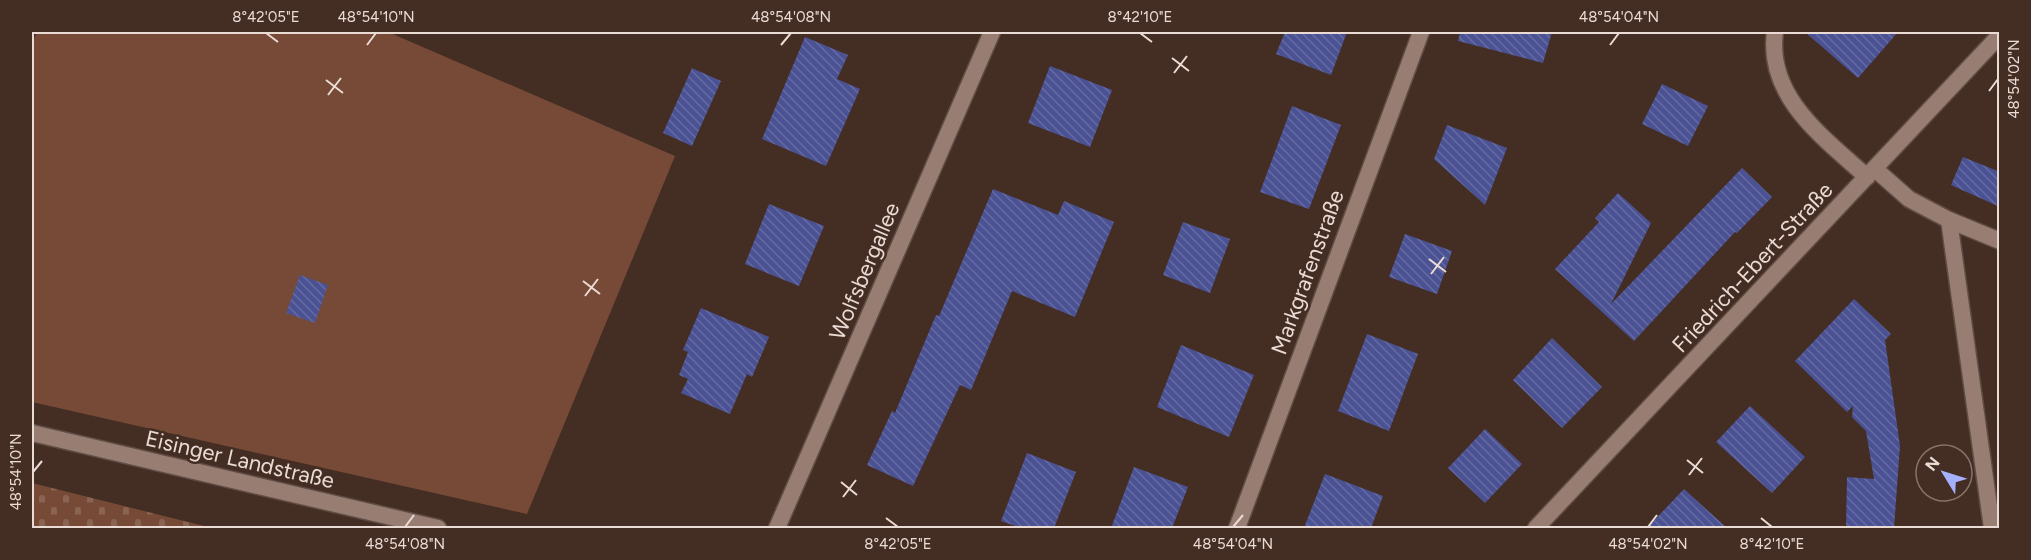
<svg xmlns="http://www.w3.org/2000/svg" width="2031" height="560" font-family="Figtree,sans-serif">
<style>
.cemetery{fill:url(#cemetery-stones)}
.green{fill:#764a37}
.building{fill:url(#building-back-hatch)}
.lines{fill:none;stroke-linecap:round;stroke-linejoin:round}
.minor-casing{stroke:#5f4c44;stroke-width:19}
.secondary-casing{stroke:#5f4c44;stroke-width:19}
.minor{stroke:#987d72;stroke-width:16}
.secondary{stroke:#987d72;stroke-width:16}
.ticks{fill:none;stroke:#eadbd5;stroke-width:2}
.labels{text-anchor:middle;stroke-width:5;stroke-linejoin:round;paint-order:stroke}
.street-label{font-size:22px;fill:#eadbd5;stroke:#442d23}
.neatline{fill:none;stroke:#eadbd5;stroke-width:2}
.ticks-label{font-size:15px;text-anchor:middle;fill:#eadbd5}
</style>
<defs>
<pattern id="cemetery-stones" width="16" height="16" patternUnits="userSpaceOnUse" patternTransform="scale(1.5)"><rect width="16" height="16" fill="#764a37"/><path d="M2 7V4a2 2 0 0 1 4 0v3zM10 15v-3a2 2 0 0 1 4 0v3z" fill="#8a6453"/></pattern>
<pattern id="building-back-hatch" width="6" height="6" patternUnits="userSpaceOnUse" patternTransform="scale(1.5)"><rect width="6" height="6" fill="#4b5294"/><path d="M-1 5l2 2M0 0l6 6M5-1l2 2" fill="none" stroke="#656aa2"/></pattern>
</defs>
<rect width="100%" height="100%" fill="#442d23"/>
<polygon class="cemetery" points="32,483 212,528 32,528"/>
<polygon class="green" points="37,32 388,32 675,156 527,514 32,402 32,44"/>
<g class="building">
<polygon points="1285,32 1347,32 1331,75 1276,54"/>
<polygon points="1460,32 1552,32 1543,63 1458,41"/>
<polygon points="1805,32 1898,32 1858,78"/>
<polygon points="805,37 848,55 837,79 860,89 826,166 762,139"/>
<polygon points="1050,66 1112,90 1090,147 1028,123"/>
<polygon points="692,68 721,81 692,146 663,133"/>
<polygon points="1662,84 1708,106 1688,146 1642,124"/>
<polygon points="1292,106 1341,125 1309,209 1260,192"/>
<polygon points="1447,125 1507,148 1485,205 1434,159"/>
<polygon points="1963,157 2000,172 2000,207 1951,185"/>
<polygon points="1742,168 1772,197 1737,233 1735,232 1634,341 1555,269 1599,222 1595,218 1618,193 1651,223 1611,304"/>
<polygon points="993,189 1058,215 1064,201 1114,222 1075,317 1012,291 971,390 960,385 913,486 867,465 892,411 895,413 936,315 939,316"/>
<polygon points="769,204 824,226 799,286 745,264"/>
<polygon points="1183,222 1230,239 1210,293 1163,275"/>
<polygon points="1405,234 1452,251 1437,294 1389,277"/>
<polygon points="300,275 328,285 315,323 286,313"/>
<polygon points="1854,299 1891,334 1885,340 1900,446 1894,528 1846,528 1847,477 1874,479 1866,431 1852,417 1853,406 1847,412 1795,361"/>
<polygon points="701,308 769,337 752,377 747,374 730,414 681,393 688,379 679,375 688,352 683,350"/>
<polygon points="1367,334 1418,354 1389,431 1338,411"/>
<polygon points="1552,338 1602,387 1562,428 1513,380"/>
<polygon points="1181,345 1254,375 1229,437 1157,407"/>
<polygon points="1750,406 1805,457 1772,493 1716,442"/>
<polygon points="1485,429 1522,464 1485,503 1448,468"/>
<polygon points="1027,453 1076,472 1054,528 1021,528 1001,521"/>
<polygon points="1134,467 1188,487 1172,528 1111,528"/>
<polygon points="1325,474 1383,496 1371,528 1304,528"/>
<polygon points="1684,489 1727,528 1647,528"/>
</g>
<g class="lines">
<g class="minor-casing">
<g id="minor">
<path d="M1775 32C1766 97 1824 138 1867 177"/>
<polyline points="1875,169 1909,199 1949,220 1992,528"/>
<polyline points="1949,220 2000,241"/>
<polyline points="777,528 992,32"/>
<polyline points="1237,528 1421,32"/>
</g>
</g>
<g class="secondary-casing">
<g id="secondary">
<polyline points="32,433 438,528"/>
<polyline points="1536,528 2000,35"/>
</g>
</g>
<use href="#minor" class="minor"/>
<use href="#secondary" class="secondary"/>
</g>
<path class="ticks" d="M266 33 278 42M1140 33 1152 42M367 45 376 33M781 45 791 33M1610 45 1619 33M1172 58 1189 71M1174 73 1187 56M326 80 343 93M1989 91 1998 79M328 95 341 78M1429 259 1446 272M1431 274 1444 257M583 281 600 294M585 296 598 279M1687 460 1703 473M33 472 42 461M1689 475 1702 458M841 482 857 495M843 497 856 480M886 518 898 527M1761 518 1772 527M405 527 414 515M1233 527 1243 515M1648 527 1657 515"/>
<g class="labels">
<g class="street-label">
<text transform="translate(1752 267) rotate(-47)" y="8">Friedrich-Ebert-Straße</text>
<text transform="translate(864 271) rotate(-67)" y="8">Wolfsbergallee</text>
<text transform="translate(1307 272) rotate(-70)" y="8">Markgrafenstraße</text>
<text transform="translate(240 459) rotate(13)" y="8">Eisinger Landstraße</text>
</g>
</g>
<rect width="2031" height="560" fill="none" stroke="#442d23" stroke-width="66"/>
<g transform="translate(1944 473) rotate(308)"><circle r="28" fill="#442d23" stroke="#86736a" stroke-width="1.5"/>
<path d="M0-4.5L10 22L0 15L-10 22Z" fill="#a5b1fc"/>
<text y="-9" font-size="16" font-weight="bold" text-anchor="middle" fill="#eadbd5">N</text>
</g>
<rect x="33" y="33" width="1965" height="494" class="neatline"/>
<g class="ticks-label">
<text x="266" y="22">8°42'05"E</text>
<text x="376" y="22">48°54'10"N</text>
<text x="791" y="22">48°54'08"N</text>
<text x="1140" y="22">8°42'10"E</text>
<text x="1619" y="22">48°54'04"N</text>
<text transform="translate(2014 79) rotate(-90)" y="5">48°54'02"N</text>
<text transform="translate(16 472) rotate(-90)" y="5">48°54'10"N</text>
<text x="405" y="549">48°54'08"N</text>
<text x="898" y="549">8°42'05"E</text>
<text x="1233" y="549">48°54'04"N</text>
<text x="1648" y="549">48°54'02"N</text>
<text x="1772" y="549">8°42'10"E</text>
</g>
</svg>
